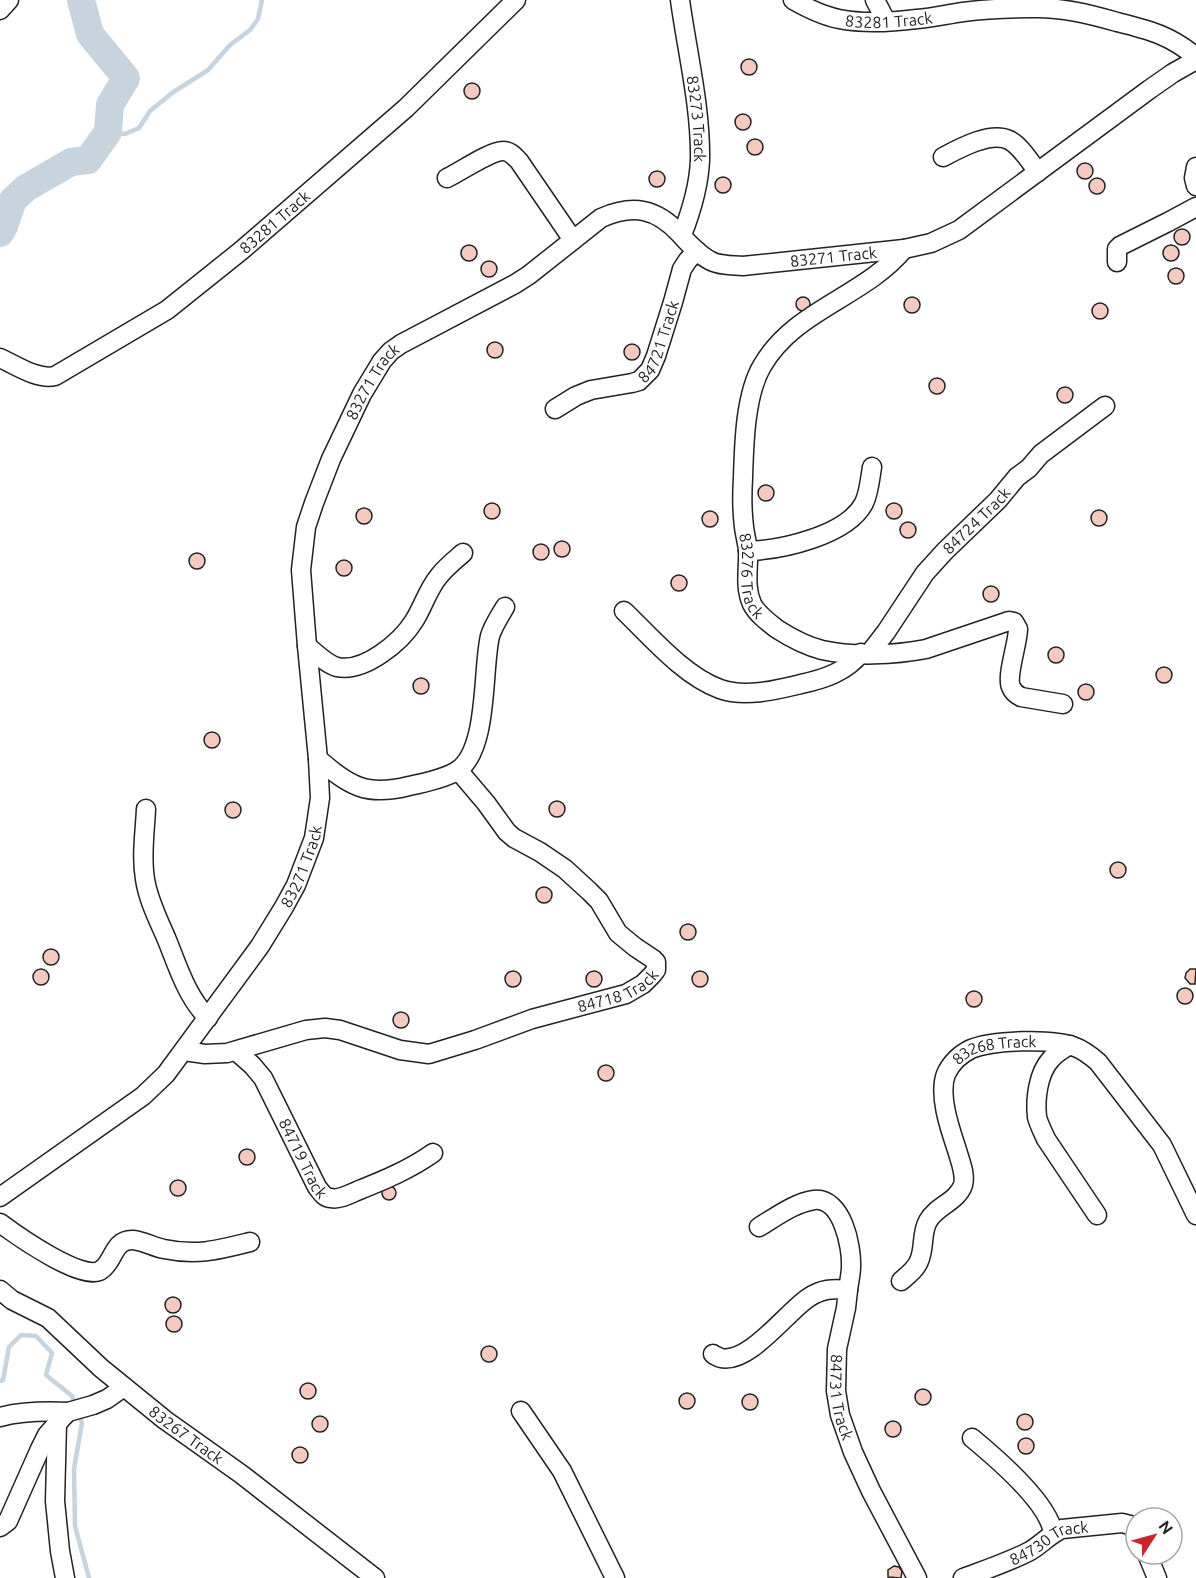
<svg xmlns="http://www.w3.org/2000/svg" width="1196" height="1578" font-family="Ubuntu,sans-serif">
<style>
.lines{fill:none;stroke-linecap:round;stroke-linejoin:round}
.stream{stroke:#c7d3dd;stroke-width:4.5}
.river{stroke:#c7d3dd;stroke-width:28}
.building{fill:#f3c9c0;stroke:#222;stroke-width:1.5}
.minor-casing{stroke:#222;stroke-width:21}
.minor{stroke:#fff;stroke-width:18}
.labels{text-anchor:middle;stroke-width:4.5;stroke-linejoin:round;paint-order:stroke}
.street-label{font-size:16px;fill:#222;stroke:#fff}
</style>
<rect width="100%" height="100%" fill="#fff"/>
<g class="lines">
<g class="stream">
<polyline points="108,132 125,134 139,128 150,111 172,93 208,70 230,45 250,30 258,19 262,0"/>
<polyline points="0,1381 3,1380 9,1347 21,1335 36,1336 52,1353 46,1375 72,1396 74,1401"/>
<polyline points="80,1418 82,1423 74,1469 75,1526 89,1578"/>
</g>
<polyline class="river" points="0,233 4,226 13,200 26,188 71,162 88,160 108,132 110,105 126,78 90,34 81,0"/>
</g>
<g class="building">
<circle cx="749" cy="67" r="8"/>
<circle cx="472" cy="91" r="8"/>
<circle cx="743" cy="122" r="8"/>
<circle cx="755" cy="147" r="8"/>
<circle cx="1085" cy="171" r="8"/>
<circle cx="657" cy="179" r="8"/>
<circle cx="723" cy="185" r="8"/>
<circle cx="1097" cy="186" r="8"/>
<circle cx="1182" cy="237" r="8"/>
<circle cx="1171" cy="253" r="8"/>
<circle cx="469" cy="253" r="8"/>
<circle cx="489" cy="269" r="8"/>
<circle cx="1176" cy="276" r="8"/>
<circle cx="803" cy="304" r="7"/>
<circle cx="912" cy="305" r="8"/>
<circle cx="1100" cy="311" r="8"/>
<circle cx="495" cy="350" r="8"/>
<circle cx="632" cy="352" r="8"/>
<circle cx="937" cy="386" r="8"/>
<circle cx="1065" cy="395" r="8"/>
<circle cx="766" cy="493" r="8"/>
<circle cx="894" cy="511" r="8"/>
<circle cx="492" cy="511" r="8"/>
<circle cx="364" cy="516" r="8"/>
<circle cx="1099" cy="518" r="8"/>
<circle cx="710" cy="519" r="8"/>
<circle cx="908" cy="530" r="8"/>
<circle cx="562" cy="549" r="8"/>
<circle cx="541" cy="552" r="8"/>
<circle cx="197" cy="561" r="8"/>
<circle cx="344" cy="568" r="8"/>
<circle cx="679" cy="583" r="8"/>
<circle cx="991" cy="594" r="8"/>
<circle cx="1056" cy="655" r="8"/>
<circle cx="1164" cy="675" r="8"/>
<circle cx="421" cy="686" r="8"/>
<circle cx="1086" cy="692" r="8"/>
<circle cx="212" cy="740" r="8"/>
<circle cx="557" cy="809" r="8"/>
<circle cx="233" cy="810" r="8"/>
<circle cx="1118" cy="870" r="8"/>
<circle cx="544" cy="895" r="8"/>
<circle cx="688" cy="932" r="8"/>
<circle cx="51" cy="957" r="8"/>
<polygon points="1190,969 1196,969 1195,984 1190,984 1185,978 1186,973"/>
<circle cx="41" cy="977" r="8"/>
<circle cx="700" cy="979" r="8"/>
<circle cx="513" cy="979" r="8"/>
<circle cx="594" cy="979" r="8"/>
<circle cx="1185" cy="996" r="8"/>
<circle cx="974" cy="999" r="8"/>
<circle cx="401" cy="1020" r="8"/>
<circle cx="606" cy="1073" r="8"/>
<circle cx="247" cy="1157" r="8"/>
<circle cx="178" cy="1188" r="8"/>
<circle cx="389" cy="1193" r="7"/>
<circle cx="173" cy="1305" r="8"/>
<circle cx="174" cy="1324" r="8"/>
<circle cx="489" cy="1354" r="8"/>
<circle cx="308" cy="1391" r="8"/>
<circle cx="923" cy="1397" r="8"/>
<circle cx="687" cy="1401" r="8"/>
<circle cx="750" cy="1402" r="8"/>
<circle cx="1025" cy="1422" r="8"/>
<circle cx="320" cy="1424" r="8"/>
<circle cx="893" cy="1429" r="8"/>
<circle cx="1026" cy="1446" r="8"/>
<circle cx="300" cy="1455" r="8"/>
<polygon points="894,1566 899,1567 902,1571 901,1578 888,1577 888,1570"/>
</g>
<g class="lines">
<g class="minor-casing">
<g id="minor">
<path id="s1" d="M680 0C687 51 701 108 700 160 699 185 691 212 682 235"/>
<path id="s2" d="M793 0C807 8 823 16 839 19 864 24 893 22 917 19 933 18 948 14 963 12 985 9 1009 8 1032 8 1061 7 1089 14 1117 22 1149 30 1170 35 1196 57"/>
<polyline points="875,0 886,21"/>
<polyline points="0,10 9,0"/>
<path d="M943 157C960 148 991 131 1009 140 1021 146 1030 162 1038 172"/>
<polyline points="1196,167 1194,178 1196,186"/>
<path d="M447 178C460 172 490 151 503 151 510 151 514 156 519 161L573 240"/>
<path id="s3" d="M904 249C863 298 795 309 762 366 745 395 744 445 743 478 742 494 742 511 744 527 745 535 747 542 748 550 749 568 744 586 752 604 757 614 768 622 777 629 791 638 806 646 822 650 853 657 895 655 926 649L1009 621 1014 622 1018 629C1018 643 1006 676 1011 687 1013 692 1017 695 1021 697L1063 704"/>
<polyline points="1117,262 1117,249 1120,246 1168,222 1196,207"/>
<path id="s4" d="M0 358C16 365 37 380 55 376L167 310 242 250 406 108 516 0"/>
<path id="s5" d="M555 409 576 396 591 390 632 383 639 381 650 370 656 356 673 302 682 269 688 260 697 251"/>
<path d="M748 551C780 550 847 536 864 503 869 493 870 479 872 467"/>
<path d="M624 611C651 637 684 676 720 689 745 698 776 690 801 684 824 679 846 672 861 653"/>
<path d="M307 646C316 653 326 664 337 667 364 673 401 642 414 621 423 607 428 589 439 576 446 567 455 560 463 553"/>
<path id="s6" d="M869 654 886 632 925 573 945 551 998 500 1017 477 1029 468 1041 454 1105 406"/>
<path d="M318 759C350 786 366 797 409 786 424 783 445 778 457 771 489 750 482 669 490 636 493 626 500 616 505 607"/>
<path d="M146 809C145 832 141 856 145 879 148 900 159 921 167 940 178 967 187 997 208 1018"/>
<path d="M1070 1045C1063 1049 1056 1053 1051 1059 1038 1073 1035 1099 1037 1117 1039 1125 1043 1132 1046 1139L1097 1215"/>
<path id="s7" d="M184 1051 205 1054 227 1053 306 1030 325 1028 340 1030 400 1050 429 1054 475 1040 532 1019 626 994 643 984 652 975 656 970V962L653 959 635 947 618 933 599 901 589 891 565 869 540 852 514 838 507 832 486 803 458 770"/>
<path id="s8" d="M236 1051 252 1065 263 1078 317 1187C321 1192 324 1198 331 1198 339 1200 350 1194 357 1191 384 1180 409 1170 433 1153"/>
<path id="s9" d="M0 1197 143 1096 166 1074 260 946 284 907 296 885 314 838 320 798 318 759 307 646 301 570 306 527 314 503 331 459 362 394 382 361 391 351 401 344 515 284 529 275 601 218C633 204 656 208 680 234 689 244 699 255 711 261 720 266 733 265 743 266L904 249 931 243 959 230 1150 89 1173 73 1196 60"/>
<path d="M0 1223C16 1235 84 1283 101 1270 114 1262 113 1239 133 1240 143 1241 154 1247 164 1249 197 1256 218 1250 250 1242"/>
<path d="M759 1227C776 1217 794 1203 814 1200 842 1197 852 1246 851 1267 851 1274 849 1282 848 1290"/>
<path id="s10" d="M901 1281C908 1275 916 1269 919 1261 925 1248 921 1233 928 1221 936 1206 957 1202 963 1185 966 1174 960 1161 957 1150 950 1129 938 1095 946 1074 951 1063 961 1054 971 1049 993 1040 1053 1038 1075 1047 1084 1050 1091 1056 1098 1062L1162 1145 1196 1215"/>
<path id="s11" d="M0 1290 12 1300 48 1318 101 1368 165 1420 241 1474 375 1578"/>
<path id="s12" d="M713 1354C714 1355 720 1358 721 1358 749 1364 787 1312 808 1298 821 1289 833 1288 848 1290L846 1308 837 1349 836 1391 840 1415 853 1452 871 1491 917 1578"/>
<polyline points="521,1411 562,1471 615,1578"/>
<path d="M0 1417C23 1411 45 1411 68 1412"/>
<polyline points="57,1424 55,1501 60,1551 65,1578"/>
<path d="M972 1438C995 1457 1049 1503 1053 1533"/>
<polyline points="0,1527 8,1521 40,1449 47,1435 62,1418 68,1412 93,1405 107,1399 124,1387"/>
<polyline points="1147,1554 1157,1578"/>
<path id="s13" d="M963 1578C985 1570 1009 1562 1030 1551 1042 1544 1050 1534 1062 1529L1122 1523 1130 1525 1136 1531"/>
</g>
</g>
<use href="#minor" class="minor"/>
</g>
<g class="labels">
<g class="street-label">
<text dy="6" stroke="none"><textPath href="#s2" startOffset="100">83281 Track</textPath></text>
<text dy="6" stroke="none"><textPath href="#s1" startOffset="120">83273 Track</textPath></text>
<text dy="6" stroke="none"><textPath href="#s4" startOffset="328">83281 Track</textPath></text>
<text dy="6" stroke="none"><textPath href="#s9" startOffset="1498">83271 Track</textPath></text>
<text dy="6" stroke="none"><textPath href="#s5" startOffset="135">84721 Track</textPath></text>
<text dy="6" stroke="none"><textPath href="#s9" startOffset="960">83271 Track</textPath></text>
<text dy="6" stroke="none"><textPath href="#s6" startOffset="172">84724 Track</textPath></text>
<text dy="6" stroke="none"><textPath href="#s3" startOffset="399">83276 Track</textPath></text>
<text dy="6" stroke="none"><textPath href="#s9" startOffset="456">83271 Track</textPath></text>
<text dy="6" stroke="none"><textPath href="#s7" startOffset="452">84718 Track</textPath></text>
<text dy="6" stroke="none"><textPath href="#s10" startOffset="292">83268 Track</textPath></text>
<text dy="6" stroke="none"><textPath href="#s8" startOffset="128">84719 Track</textPath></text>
<text dy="6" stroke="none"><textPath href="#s12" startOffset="268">84731 Track</textPath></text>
<text dy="6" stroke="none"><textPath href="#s11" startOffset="237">83267 Track</textPath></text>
<text dy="6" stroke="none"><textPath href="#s13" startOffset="94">84730 Track</textPath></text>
</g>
</g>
<g transform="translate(1154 1536) rotate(54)"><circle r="28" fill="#ffffff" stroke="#a7a7a7" stroke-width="1.5"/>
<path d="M0-4.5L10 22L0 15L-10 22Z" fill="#c62828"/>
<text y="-9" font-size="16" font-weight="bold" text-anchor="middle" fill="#222222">N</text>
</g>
</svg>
